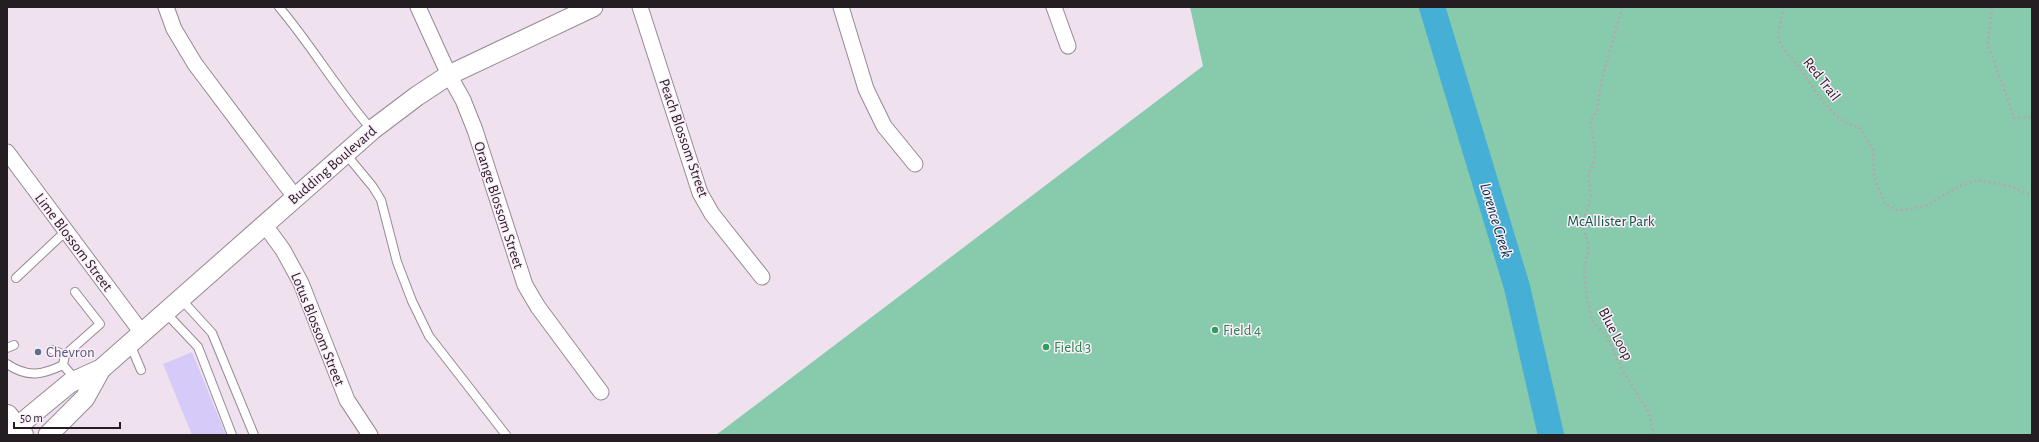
<svg xmlns="http://www.w3.org/2000/svg" width="2039" height="442" font-family="'Alegreya Sans',sans-serif">
<style>
.green{fill:#88caac}
.lines{fill:none;stroke-linecap:round;stroke-linejoin:round}
.river{stroke:#46afd5;stroke-width:26}
.building{fill:#d6caf9}
.service-casing{stroke:#968995;stroke-width:10}
.minor-casing{stroke:#968995;stroke-width:17}
.tertiary-casing{stroke:#968995;stroke-width:21}
.secondary-casing{stroke:#968995;stroke-width:24}
.path{stroke:#b3a6b1;stroke-width:2.5;stroke-dasharray:2 3;stroke-linecap:butt}
.service{stroke:#fff;stroke-width:8}
.minor{stroke:#fff;stroke-width:15}
.tertiary{stroke:#fff;stroke-width:19}
.secondary{stroke:#fff;stroke-width:22}
.leisure-dot{fill:#2e9e5b;stroke:#fdeefb;stroke-width:1.5}
.service-dot{fill:#5c6f8a;stroke:#fdeefb;stroke-width:1.5}
.labels{text-anchor:middle;stroke-width:3;stroke-linejoin:round;paint-order:stroke}
.street-label{font-size:15px;fill:#241e23;stroke:#fdeefb}
.park-label{font-size:15px;fill:#06583e;stroke:#fdeefb}
.leisure-label{font-size:15px;fill:#27864d;stroke:#fdeefb;text-anchor:start}
.service-label{font-size:15px;fill:#4e5e75;stroke:#fdeefb;text-anchor:start}
.water-label{font-size:16px;font-style:italic;fill:#002e3d;stroke:#fdeefb}
</style>
<rect width="100%" height="100%" fill="#f0e1ee"/>
<polygon class="green" points="1190,7 2032,7 2032,435 716,435 1203,66"/>
<g class="lines">
<polyline class="river" points="1432,7 1517,287 1551,435"/>
</g>
<polygon class="building" points="192,352 226,435 192,435 163,364"/>
<g class="lines">
<g class="service-casing">
<g id="service">
<path d="M279 7C312 46 338 91 372 130"/>
<polyline points="345,153 373,187 381,200 397,262 412,301 429,336 506,435"/>
<polyline points="16,278 66,231"/>
<polyline points="75,292 100,324 65,355 63,365 76,380"/>
<polyline points="180,298 212,333 254,435"/>
<polyline points="165,312 198,347 232,435"/>
<polyline points="130,344 141,370"/>
<polyline points="7,348 14,345"/>
<polyline points="53,350 65,355"/>
<path d="M7 364C28 378 42 375 63 365"/>
</g>
</g>
<g class="minor-casing">
<g id="minor">
<polyline points="166,7 174,29 195,64 295,197"/>
<polyline points="418,7 449,75 463,100 475,130 525,285 538,307 601,392"/>
<polyline points="640,7 700,193 712,214 762,277"/>
<polyline points="841,7 866,89 884,126 915,164"/>
<polyline points="1054,7 1068,46"/>
<polyline points="7,152 142,333"/>
<polyline points="264,224 283,250 301,283 347,400 370,435"/>
</g>
</g>
<g class="tertiary-casing">
<g id="tertiary">
<polyline points="7,435 70,383 101,369 372,130 417,96 449,75 593,7"/>
<polyline points="48,435 85,398 101,369"/>
</g>
</g>
<g class="secondary-casing">
<polyline id="secondary" points="7,416 22,435"/>
</g>
<g class="path">
<path d="M1622 7 1601 83 1597 111 1590 121C1593 139 1600 158 1588 174L1591 197 1582 225 1589 244 1584 269 1587 298 1592 320 1607 337 1622 369 1649 413 1654 435"/>
<path d="M1784 7C1782 18 1776 33 1780 43 1784 51 1792 58 1797 65 1812 85 1832 123 1859 127L1873 149 1874 176 1885 204 1899 211 1925 206 1958 187 1977 180 2010 186 2032 196"/>
<polyline points="1992,7 1988,44 2014,118 2032,117"/>
</g>
<use href="#service" class="service"/>
<use href="#minor" class="minor"/>
<use href="#tertiary" class="tertiary"/>
<use href="#secondary" class="secondary"/>
</g>
<g class="leisure-dot">
<circle cx="1215" cy="330" r="4"/>
<circle cx="1046" cy="347" r="4"/>
</g>
<circle class="service-dot" cx="38" cy="352" r="4"/>
<g class="labels">
<g class="street-label">
<text transform="translate(1822 79) rotate(52)" y="5">Red Trail</text>
<text transform="translate(684 138) rotate(71)" y="5">Peach Blossom Street</text>
<text transform="translate(332 165) rotate(-41)" y="5">Budding Boulevard</text>
<text transform="translate(499 205) rotate(72)" y="5">Orange Blossom Street</text>
<text transform="translate(74 242) rotate(53)" y="5">Lime Blossom Street</text>
<text transform="translate(318 329) rotate(68)" y="5">Lotus Blossom Street</text>
<text transform="translate(1616 334) rotate(62)" y="5">Blue Loop</text>
</g>
<g class="park-label">
<text x="1611" y="226">McAllister Park</text>
</g>
<g class="leisure-label">
<text x="1223" y="335">Field 4</text>
<text x="1054" y="352">Field 3</text>
</g>
<g class="service-label">
<text x="46" y="357">Chevron</text>
</g>
<g class="water-label">
<text transform="translate(1497 220) rotate(73)" y="6">Lorence Creek</text>
</g>
</g>
<rect width="2039" height="442" fill="none" stroke="#241e23" stroke-width="16"/>
<path d="M14 422v6h106v-6" fill="none" stroke="#241e23" stroke-width="2"/>
<text x="20" y="422" font-size="12" fill="#241e23" stroke="#fdeefb" stroke-width="3" paint-order="stroke">50 m</text>
</svg>
